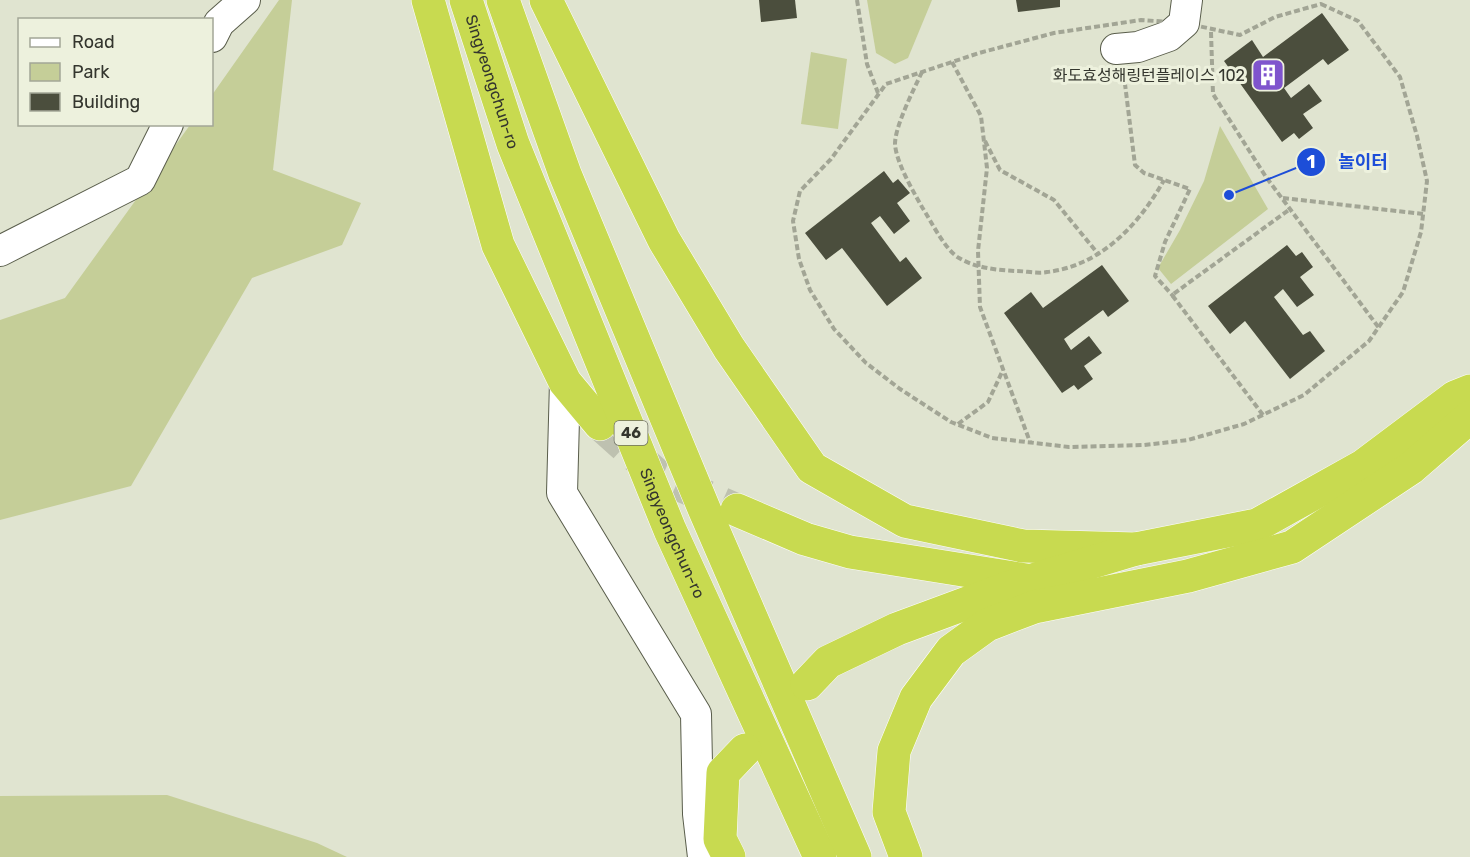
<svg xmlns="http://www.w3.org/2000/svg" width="1470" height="857" font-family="Rubik,'Noto Sans KR',sans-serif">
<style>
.green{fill:#c5ce98}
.building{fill:#4b4e3d}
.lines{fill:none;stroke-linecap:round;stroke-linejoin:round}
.highway-tunnel{stroke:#bec1b0;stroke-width:33;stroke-dasharray:33 16;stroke-linecap:butt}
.minor-casing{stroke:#595d4b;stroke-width:32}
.highway-casing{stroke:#fff;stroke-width:34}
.path{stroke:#a2a595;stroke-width:4;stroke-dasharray:6 3;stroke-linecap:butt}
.minor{stroke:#fff;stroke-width:30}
.highway{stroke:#c8da50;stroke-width:33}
.labels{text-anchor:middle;stroke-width:6;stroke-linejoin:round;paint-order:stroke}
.shield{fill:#edf1dd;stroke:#6c6e62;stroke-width:1.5}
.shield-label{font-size:15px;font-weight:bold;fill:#34362e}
.poi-label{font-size:16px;fill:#34362e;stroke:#edf1dd;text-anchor:end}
.street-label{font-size:16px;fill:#34362e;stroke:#edf1dd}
.leader{fill:none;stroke:#1d4ed8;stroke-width:2}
.callout-dot{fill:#1d4ed8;stroke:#edf1dd;stroke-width:2}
.mark-label{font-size:18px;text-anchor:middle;font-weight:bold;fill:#fff}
.callout-label{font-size:18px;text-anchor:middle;font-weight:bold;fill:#1d4ed8;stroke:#edf1dd;stroke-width:6;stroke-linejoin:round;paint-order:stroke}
</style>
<rect width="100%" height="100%" fill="#e0e4d0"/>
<g class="green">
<polygon points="279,0 292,0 273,170 361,203 342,245 252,278 131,486 0,520 0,320 65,298 190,125 212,124 212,95"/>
<polygon points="867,0 932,0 908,58 895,64 876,53"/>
<polygon points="811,52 847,59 838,129 801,124"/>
<polygon points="1220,126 1268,209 1171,284 1158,268 1180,230 1204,181"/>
<polygon points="167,795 317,843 347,857 0,857 0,796"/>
</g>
<g class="building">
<polygon points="759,0 795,0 797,18 761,22"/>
<polygon points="1016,0 1060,0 1060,7 1018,12"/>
<polygon points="1322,13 1349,50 1328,65 1323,59 1284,88 1291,98 1309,84 1322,101 1303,114 1313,128 1299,139 1294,133 1282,142 1224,61 1252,40 1263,57"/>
<polygon points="884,171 893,183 898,179 910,193 897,203 910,221 894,234 880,216 871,223 900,262 906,257 922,278 887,306 842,248 826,260 805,233"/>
<polygon points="1287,245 1296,256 1302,252 1313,267 1300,277 1314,295 1297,307 1283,289 1274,297 1303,335 1310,331 1325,351 1290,379 1245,321 1230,334 1208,306"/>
<polygon points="1102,265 1129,301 1108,317 1103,310 1064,339 1071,350 1089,336 1102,353 1084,366 1093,379 1078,390 1074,385 1062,393 1004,313 1031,292 1043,308"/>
</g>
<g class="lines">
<polyline class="highway-tunnel" points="600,424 657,475 737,510"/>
<g class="minor-casing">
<g id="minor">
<polyline points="212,37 219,23 245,0"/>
<polyline points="1116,49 1138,47 1169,36 1184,23 1187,0"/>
<polyline points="0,251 140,180 168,124"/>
<polyline points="565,382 562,493 696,714 698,814 703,857"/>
</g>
</g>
<g class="highway-casing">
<g id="highway">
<polyline points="428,0 498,245 565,382 600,424"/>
<path id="s1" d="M466 0 513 144 670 530 820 857"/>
<polyline points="503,0 565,174 705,511 855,857"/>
<polyline points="546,0 664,240 729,348 812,468 905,521 1023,546 1136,549"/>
<polyline points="737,510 805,539 850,552 1026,580"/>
<polyline points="807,684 828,662 897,629 1016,585 1136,549 1257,525 1363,466 1455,397 1470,391"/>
<polyline points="729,857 720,839 723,773 745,750"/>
<polyline points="906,857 889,812 894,751 916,698 951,651 987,625 1034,607 1188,576 1292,547 1411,468 1470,417"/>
</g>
</g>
<g class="path">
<polyline points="857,0 867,64 878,93"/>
<polygon points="1321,4 1358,21 1400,77 1417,136 1427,181 1421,232 1403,292 1369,341 1304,395 1244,424 1188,440 1144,445 1069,447 992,438 951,422 900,389 866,363 834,329 810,290 799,259 793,221 800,191 831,159 886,84 979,53 1054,33 1141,20 1184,23 1240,35 1275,17"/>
<polyline points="1211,32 1213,94 1266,177 1379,328"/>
<polyline points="952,62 981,116 987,168 978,251 980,307 1030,442"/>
<path d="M922 72C914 89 895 126 895 144 896 162 913 191 922 207 931 221 945 250 959 258 976 268 996 270 1016 271 1026 271 1037 274 1047 272 1100 266 1139 225 1164 180"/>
<polyline points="1121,75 1125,84 1135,165 1144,173 1190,189 1165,242 1155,276 1174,297"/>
<polyline points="985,141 1000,170 1054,200 1099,255"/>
<polyline points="1283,198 1423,214"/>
<polyline points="1263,415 1172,295 1290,209"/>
<polyline points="958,424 988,402 1003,370"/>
</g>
<use href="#minor" class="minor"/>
<use href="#highway" class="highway"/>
</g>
<defs>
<g id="building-square" transform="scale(1.725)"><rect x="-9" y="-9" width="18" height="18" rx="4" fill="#7f54cd" stroke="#edf1dd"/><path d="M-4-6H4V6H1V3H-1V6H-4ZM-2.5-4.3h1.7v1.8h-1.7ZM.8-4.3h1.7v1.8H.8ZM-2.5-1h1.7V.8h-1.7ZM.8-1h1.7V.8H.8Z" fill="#fff"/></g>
</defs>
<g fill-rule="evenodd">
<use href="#building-square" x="1268" y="75"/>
</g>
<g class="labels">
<rect class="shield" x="614.5" y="421" width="33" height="24" rx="4.5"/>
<g class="shield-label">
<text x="631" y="438">46</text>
</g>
<g class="poi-label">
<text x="1245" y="81">화도효성해링턴플레이스 102</text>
</g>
<g class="street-label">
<text dy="6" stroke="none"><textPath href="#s1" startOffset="86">Singyeongchun-ro</textPath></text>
<text dy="6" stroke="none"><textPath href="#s1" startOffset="572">Singyeongchun-ro</textPath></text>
</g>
</g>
<path class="leader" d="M1229 195L1311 162"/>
<g class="callout-dot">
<circle cx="1229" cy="195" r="6"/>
<circle cx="1311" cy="162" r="15"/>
</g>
<g class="mark-label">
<text x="1311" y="168">1</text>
</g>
<g class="callout-label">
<text x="1363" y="168">놀이터</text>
</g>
<rect x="18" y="18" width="195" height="108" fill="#edf1dd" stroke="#a3a697" stroke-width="1.5"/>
<rect x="30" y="38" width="30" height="9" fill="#ffffff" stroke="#a3a697" stroke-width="1.5"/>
<text x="72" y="48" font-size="18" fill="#34362e">Road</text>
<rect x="30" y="63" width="30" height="18" fill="#c5ce98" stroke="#a3a697" stroke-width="1.5"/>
<text x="72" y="78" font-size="18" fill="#34362e">Park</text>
<rect x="30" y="93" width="30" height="18" fill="#4b4e3d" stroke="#a3a697" stroke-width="1.5"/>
<text x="72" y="108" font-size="18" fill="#34362e">Building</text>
</svg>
